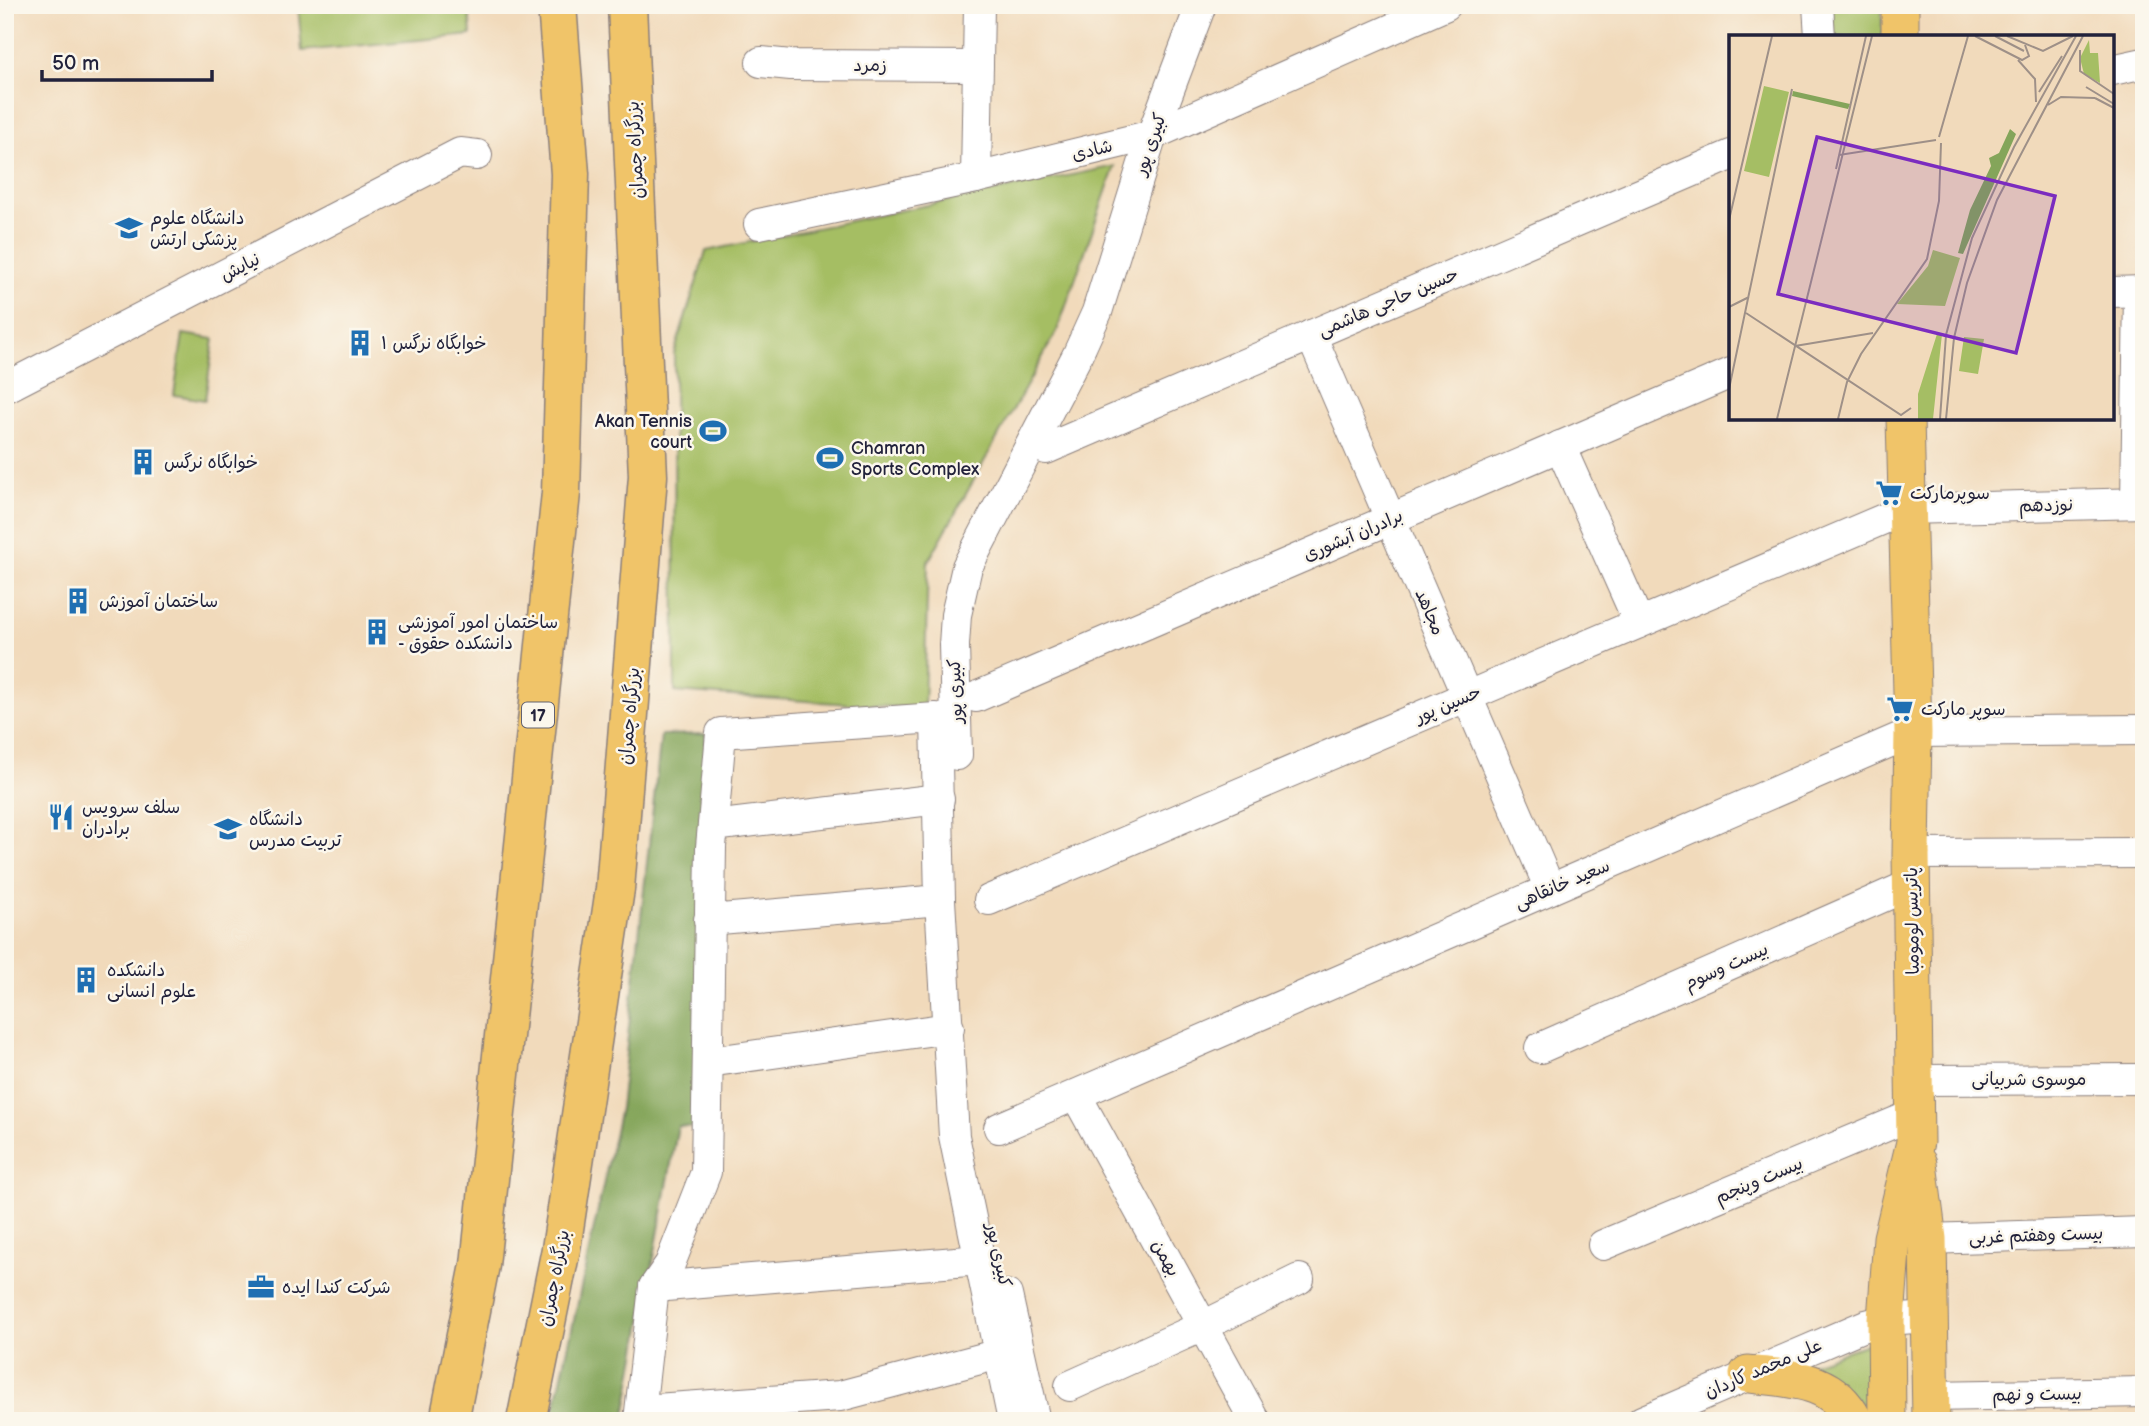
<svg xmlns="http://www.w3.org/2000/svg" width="2149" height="1426" font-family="'Balsamiq Sans','Playpen Sans Arabic',sans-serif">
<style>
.green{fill:#a5be64;stroke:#647050;stroke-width:2}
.forest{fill:#84a55a;stroke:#53644a;stroke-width:2}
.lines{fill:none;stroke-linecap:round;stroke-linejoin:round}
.minor-casing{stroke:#8a7e7b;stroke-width:32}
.major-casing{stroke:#8a7e7b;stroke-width:39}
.highway-casing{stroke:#8a7e7b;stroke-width:41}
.minor{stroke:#fff;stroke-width:30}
.major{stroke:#f0c469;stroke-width:37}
.highway{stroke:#f0c469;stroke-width:38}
.labels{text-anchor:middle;stroke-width:5;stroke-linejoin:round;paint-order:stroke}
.shield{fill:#fbf7ec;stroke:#636270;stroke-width:2}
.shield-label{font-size:16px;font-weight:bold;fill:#22223b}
.street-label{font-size:18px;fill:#22223b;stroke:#fbf7ec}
.poi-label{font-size:18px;fill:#22223b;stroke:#fbf7ec;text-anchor:start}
.inset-road{fill:none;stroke:#9e9088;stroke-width:2}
.view{fill:#7b2cbf;fill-opacity:0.15;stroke:#7b2cbf;stroke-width:3.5}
.inset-edge{fill:none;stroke:#22223b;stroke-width:3.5}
</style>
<rect width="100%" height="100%" fill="#fbf7ec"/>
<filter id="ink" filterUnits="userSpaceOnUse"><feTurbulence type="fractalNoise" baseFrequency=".0143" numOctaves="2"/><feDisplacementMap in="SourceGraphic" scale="14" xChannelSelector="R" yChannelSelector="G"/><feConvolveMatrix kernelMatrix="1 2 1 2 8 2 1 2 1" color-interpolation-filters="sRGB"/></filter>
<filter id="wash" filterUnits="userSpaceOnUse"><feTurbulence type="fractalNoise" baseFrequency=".00686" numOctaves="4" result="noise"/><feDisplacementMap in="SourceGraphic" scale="28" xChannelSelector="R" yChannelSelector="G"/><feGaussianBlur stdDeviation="1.57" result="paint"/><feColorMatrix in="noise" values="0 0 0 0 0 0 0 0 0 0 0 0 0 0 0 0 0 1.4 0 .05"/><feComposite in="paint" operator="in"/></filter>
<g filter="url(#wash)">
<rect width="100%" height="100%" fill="#f1dabb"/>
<g class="green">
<polygon points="298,5 469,5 471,35 302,51"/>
<polygon points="1831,5 1882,5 1882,37 1833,37"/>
<polygon points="1115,166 1057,331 928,562 924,709 675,692 674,354 706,251"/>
<polygon points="183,334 214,339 205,400 174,395"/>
<polygon points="1878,1340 1876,1416 1812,1363"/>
</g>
<polygon class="forest" points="706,734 697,1128 678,1126 624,1421 552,1421 620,1108 661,735"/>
</g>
<g filter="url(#ink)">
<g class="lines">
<g class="minor-casing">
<g id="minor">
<polyline points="1818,5 1820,37"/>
<polyline points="761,62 791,65 978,66"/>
<polyline points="2112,70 2144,63"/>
<polyline points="976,178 979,5"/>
<polyline points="759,224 976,178 1152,135 1446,5"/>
<polyline points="2112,292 2144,291"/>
<polyline points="1311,335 1550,889"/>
<polyline points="5,388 460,153 477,155"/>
<polyline points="1560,446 1639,623"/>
<polyline points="1046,449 1731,155"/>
<polyline points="2136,503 2139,291"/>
<polyline points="976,697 1731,373"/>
<polyline points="957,755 954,645 956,615 967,567 1077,356 1097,312 1152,135 1201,5"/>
<polyline points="713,826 939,799"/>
<polyline points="1911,854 2144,853"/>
<polyline points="989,900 1907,509 2144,503"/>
<polyline points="709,920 940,900"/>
<polyline points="1540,1048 1912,884"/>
<polyline points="708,1062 949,1028"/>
<polyline points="1914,1080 2144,1079"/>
<polyline points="1076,1095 1255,1421"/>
<polyline points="999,1128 1913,732 2144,730"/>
<polyline points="1928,1239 2144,1232"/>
<polyline points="1603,1245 1915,1114"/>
<polyline points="654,1287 980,1260"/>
<polyline points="1007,1295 1035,1421"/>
<polyline points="1070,1386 1203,1326 1299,1279"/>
<polyline points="1931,1396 2144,1392"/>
<polyline points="641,1410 840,1396 999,1354"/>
<polyline points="639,1421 654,1287 670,1264 706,1172 711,847 721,733 936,718 940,900 954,1136 1013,1421"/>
<polyline points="1642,1421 1866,1325 1886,1320 1930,1317"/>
</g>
</g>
<g class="major-casing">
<g id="major">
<polyline points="1900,5 1900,37"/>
<polyline points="1918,1164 1928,1239 1931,1421"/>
<path d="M1748 1374C1790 1379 1832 1377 1854 1421"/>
<polyline points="1887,1421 1886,1320 1892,1238 1915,1142 1911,854 1913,732 1905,418"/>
</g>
</g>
<g class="highway-casing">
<g id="highway">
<polyline points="449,1421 480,1265 561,493 570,174 557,5"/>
<polyline points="526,1421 561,1249 615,889 648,476 627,5"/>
</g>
</g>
<use href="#minor" class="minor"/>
<use href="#major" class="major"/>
<use href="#highway" class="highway"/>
</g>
</g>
<defs>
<g id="university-bare" transform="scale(2.1)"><path d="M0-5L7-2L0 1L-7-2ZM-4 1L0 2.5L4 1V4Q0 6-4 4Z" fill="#1f6fb2" stroke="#fbf7ec" stroke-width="2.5" paint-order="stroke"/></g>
<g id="building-bare" transform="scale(2.1)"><path d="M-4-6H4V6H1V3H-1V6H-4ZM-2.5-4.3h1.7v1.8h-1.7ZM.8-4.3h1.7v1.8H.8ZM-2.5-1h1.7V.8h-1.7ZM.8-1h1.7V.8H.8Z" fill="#1f6fb2" stroke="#fbf7ec" stroke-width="2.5" paint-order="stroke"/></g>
<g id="stadium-bare" transform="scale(2.1)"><path d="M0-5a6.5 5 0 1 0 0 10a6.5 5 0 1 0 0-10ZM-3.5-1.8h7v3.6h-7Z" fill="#1f6fb2" stroke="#fbf7ec" stroke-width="2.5" paint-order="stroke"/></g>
<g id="supermarket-bare" transform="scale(2.1)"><path d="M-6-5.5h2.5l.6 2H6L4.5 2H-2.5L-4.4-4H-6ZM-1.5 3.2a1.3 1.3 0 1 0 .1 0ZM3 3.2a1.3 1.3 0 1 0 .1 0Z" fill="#1f6fb2" stroke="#fbf7ec" stroke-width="2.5" paint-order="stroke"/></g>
<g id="restaurant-bare" transform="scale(2.1)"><path d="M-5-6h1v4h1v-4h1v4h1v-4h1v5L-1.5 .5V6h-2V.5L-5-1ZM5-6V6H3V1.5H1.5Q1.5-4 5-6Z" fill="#1f6fb2" stroke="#fbf7ec" stroke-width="2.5" paint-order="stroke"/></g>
<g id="office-bare" transform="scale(2.1)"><path d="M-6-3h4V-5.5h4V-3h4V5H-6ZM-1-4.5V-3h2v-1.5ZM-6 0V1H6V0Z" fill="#1f6fb2" stroke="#fbf7ec" stroke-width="2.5" paint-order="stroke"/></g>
</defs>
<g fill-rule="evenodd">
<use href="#university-bare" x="129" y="228"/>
<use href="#building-bare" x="360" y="343"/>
<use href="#stadium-bare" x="713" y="431"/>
<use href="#stadium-bare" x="830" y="458"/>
<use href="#building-bare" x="143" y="462"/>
<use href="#supermarket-bare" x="1889" y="493"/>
<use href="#building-bare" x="78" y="601"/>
<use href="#building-bare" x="377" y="632"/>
<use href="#supermarket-bare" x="1900" y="709"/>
<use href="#restaurant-bare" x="61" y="817"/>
<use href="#university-bare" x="228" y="829"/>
<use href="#building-bare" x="86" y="980"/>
<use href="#office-bare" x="261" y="1287"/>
</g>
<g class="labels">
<rect class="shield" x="522" y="702.5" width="32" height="25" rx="5"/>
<g class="shield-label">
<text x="538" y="721">17</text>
</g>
<g class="street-label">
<text x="870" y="71">زمرد</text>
<text transform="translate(1150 144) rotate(-71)" y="6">کبیری پور</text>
<text transform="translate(635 150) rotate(-93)" y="6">بزرگراه چمران</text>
<text transform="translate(1092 150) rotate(-14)" y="6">شادی</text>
<text transform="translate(240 267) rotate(-27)" y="6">نیایش</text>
<text transform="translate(1388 302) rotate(-23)" y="6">حسین حاجی هاشمی</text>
<text transform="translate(2046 505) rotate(-1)" y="6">نوزدهم</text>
<text transform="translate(1353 535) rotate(-23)" y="6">برادران آبشوری</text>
<text transform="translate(1430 612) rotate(67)" y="6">مجاهد</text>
<text transform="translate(955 691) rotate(-92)" y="6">کبیری پور</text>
<text transform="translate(1448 704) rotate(-23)" y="6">حسین پور</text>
<text transform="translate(629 716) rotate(-85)" y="6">بزرگراه چمران</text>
<text transform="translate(1562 884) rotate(-23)" y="6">سعید خانقاهی</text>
<text transform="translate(1912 921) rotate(-91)" y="6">پاتریس لومومبا</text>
<text transform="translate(1726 966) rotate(-24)" y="6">بیست وسوم</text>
<text x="2029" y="1085">موسوی شربیانی</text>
<text transform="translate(1759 1180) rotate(-23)" y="6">بیست وپنجم</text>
<text transform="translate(2036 1235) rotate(-2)" y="6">بیست وهفتم غربی</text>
<text transform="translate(999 1255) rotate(78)" y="6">کبیری پور</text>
<text transform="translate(1166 1258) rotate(61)" y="6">بهمن</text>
<text transform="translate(554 1278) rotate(-79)" y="6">بزرگراه چمران</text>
<text transform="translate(1763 1368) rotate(-23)" y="6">علی محمد کاردان</text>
<text transform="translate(2037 1394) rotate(-1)" y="6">بیست و نهم</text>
</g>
<g class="poi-label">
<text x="150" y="224">دانشگاه علوم<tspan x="150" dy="21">پزشکی ارتش</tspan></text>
<text x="381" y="349">خوابگاه نرگس ۱</text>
<text x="692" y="427" text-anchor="end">Akan Tennis<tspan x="692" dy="21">court</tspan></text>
<text x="851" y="454">Chamran<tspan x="851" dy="21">Sports Complex</tspan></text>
<text x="164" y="468">خوابگاه نرگس</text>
<text x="1910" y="499">سوپرمارکت</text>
<text x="99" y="607">ساختمان آموزش</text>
<text x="398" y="628">ساختمان امور آموزشی<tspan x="398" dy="21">- دانشکده حقوق</tspan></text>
<text x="1921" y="715">سوپر مارکت</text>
<text x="82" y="813">سلف سرویس<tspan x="82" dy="21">برادران</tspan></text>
<text x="249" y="825">دانشگاه<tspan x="249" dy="21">تربیت مدرس</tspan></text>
<text x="107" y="976">دانشکده<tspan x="107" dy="21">علوم انسانی</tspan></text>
<text x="282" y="1293">شرکت کندا ایده</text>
</g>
</g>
<g transform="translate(1729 35)">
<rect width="385" height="385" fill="#f1dabb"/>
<path d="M360 5 361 18H369L371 48 355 39 351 23ZM35 51 60 57 40 142 15 136ZM204 215 231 223 216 271 168 269 199 231ZM208 299H213L204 384H189V359ZM235 302 255 304 249 339 230 336Z" fill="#a5be64"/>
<path d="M64 56 121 69 119 74 63 61ZM281 94 287 99 284 106 234 219 229 218 241 175 262 131 260 123 270 118Z" fill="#84a55a"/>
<path class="inset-road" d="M246 1 293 25 300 21 296 10M266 1 295 16M278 1 314 16 344 1M351 15V36L385 59M289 25 306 44 307 67M357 52 385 69M310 57 333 21M366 63 385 73M319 70 332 62 366 63M210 102 239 1M110 120 207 105M107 134 137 1M0 185 43 1M0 272 20 262M17 278 172 380 182 373M66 311 144 298M0 354 63 54M48 384 143 1M109 384 118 347 132 319 198 224 210 166 212 108M211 384 217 300 243 203 285 112 347 1M217 384 225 303 238 248 268 165 354 1"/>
<path class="view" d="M88 102 326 161 287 318 49 259Z"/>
<rect width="385" height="385" class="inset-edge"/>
</g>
<rect width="2149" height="1426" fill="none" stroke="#fbf7ec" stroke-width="28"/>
<path d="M42 70v10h170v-10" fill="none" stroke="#22223b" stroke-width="3.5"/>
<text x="52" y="70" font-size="21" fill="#22223b" stroke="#fbf7ec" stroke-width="5" paint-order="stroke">50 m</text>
</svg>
